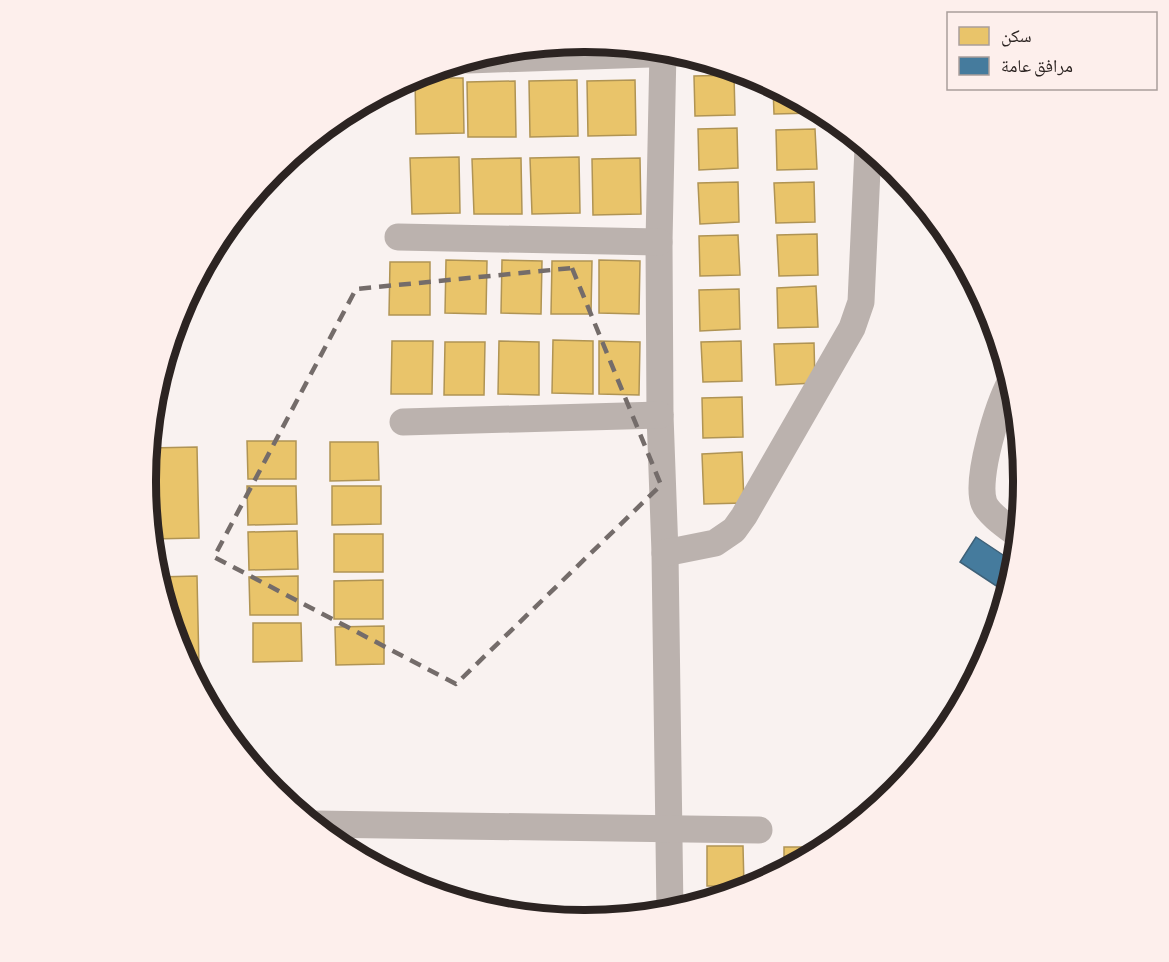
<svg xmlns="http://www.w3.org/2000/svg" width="1169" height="962" font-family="'Alegreya Sans','Noto Naskh Arabic',sans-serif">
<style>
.homes{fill:#e9c46a;stroke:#b09454;stroke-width:1.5}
.public{fill:#457b9d;stroke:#3e6178;stroke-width:1.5}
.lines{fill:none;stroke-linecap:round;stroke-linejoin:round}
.minor{stroke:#bbb2ae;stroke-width:27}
.marked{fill:none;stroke:#746c6a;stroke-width:4.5;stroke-dasharray:12 8;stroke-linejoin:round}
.rim{fill:none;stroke:#2c2422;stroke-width:8}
</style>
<rect width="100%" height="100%" fill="#f9f2f0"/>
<g class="homes">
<polygon points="734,75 735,115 695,116 694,76"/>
<polygon points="415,78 463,78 464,133 416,134"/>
<polygon points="577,80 578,136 530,137 529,81"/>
<polygon points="635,80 636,135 588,136 587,81"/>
<polygon points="515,81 516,137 468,137 467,82"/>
<polygon points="773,87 814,108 814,113 774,114"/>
<polygon points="737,128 738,168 699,170 698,129"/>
<polygon points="815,129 817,169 777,170 776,130"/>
<polygon points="459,157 460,213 412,214 410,158"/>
<polygon points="579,157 580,213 532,214 530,158"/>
<polygon points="521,158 522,214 474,214 472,159"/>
<polygon points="640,158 641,214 593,215 592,159"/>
<polygon points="738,182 739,222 700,224 698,183"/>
<polygon points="814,182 815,222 776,223 774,183"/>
<polygon points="817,234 818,275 779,276 777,235"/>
<polygon points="738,235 740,275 700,276 699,236"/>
<polygon points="446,260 487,261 486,314 445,313"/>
<polygon points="502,260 542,261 541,314 501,313"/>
<polygon points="599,260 640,261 639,314 599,313"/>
<polygon points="552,261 592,261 591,314 551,314"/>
<polygon points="390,262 430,262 430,315 389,315"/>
<polygon points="816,286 818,327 778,328 777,288"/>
<polygon points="739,289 740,329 700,331 699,290"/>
<polygon points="553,340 593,341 593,394 552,393"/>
<polygon points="392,341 433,341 432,394 391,394"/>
<polygon points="499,341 539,342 539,395 498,394"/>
<polygon points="599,341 640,342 639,395 599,394"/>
<polygon points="741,341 742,381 703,382 701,342"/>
<polygon points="445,342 485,342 484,395 444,395"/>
<polygon points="814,343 815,383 776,385 774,344"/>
<polygon points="742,397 743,437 703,438 702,398"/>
<polygon points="247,441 296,441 296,479 248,479"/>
<polygon points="330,442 378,442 379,480 330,481"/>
<polygon points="197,447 199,538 151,539 146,481 149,448"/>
<polygon points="742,452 744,503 704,504 702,454"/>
<polygon points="247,486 296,486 297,524 248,525"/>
<polygon points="332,486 381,486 381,524 332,525"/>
<polygon points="297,531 298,569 249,570 248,532"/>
<rect x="334" y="534" width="49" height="38"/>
<polygon points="197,576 199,667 189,667 179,649 157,577"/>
<polygon points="298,576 298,615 250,615 249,577"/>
<polygon points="383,580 383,619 334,619 334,581"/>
<polygon points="253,623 301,623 302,661 253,662"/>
<polygon points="384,626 384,664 336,665 335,627"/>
<polygon points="707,846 743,846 744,886 707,886"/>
<polygon points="784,847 820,847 820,850 784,870"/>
</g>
<polygon class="public" points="976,537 1015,563 1007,593 960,562"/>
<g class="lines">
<g class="minor">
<polyline points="663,50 659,242 660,415 665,553 670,912"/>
<polyline points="468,60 680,53"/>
<polyline points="398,237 659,242"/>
<path d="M1011 381C998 405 975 479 984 503 988 514 1009 528 1018 535"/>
<polyline points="403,422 660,415"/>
<polyline points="665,553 715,543 734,530 744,516 852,328 861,302 868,148"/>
<polyline points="314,824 759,830"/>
</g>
</g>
<path class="marked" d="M572 268 661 485 456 684 214 557 356 289Z"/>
<path d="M0 0H1169V962H0ZM584 52H585A428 428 0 0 1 1013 480V482A428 428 0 0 1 585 910H584A428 428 0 0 1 156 482V480A428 428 0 0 1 584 52Z" fill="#fdefec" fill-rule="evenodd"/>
<path class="rim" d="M584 52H585A428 428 0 0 1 1013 480V482A428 428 0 0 1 585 910H584A428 428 0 0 1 156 482V480A428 428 0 0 1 584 52Z"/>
<rect x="947" y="12" width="210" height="78" fill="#fdefec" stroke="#a99e9b" stroke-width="1.5"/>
<rect x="959" y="27" width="30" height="18" fill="#e9c46a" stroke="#a99e9b" stroke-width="1.5"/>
<text x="1001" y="42" font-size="18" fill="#2c2422">سكن</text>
<rect x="959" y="57" width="30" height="18" fill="#457b9d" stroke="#a99e9b" stroke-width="1.5"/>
<text x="1001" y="72" font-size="18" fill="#2c2422">مرافق عامة</text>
</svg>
